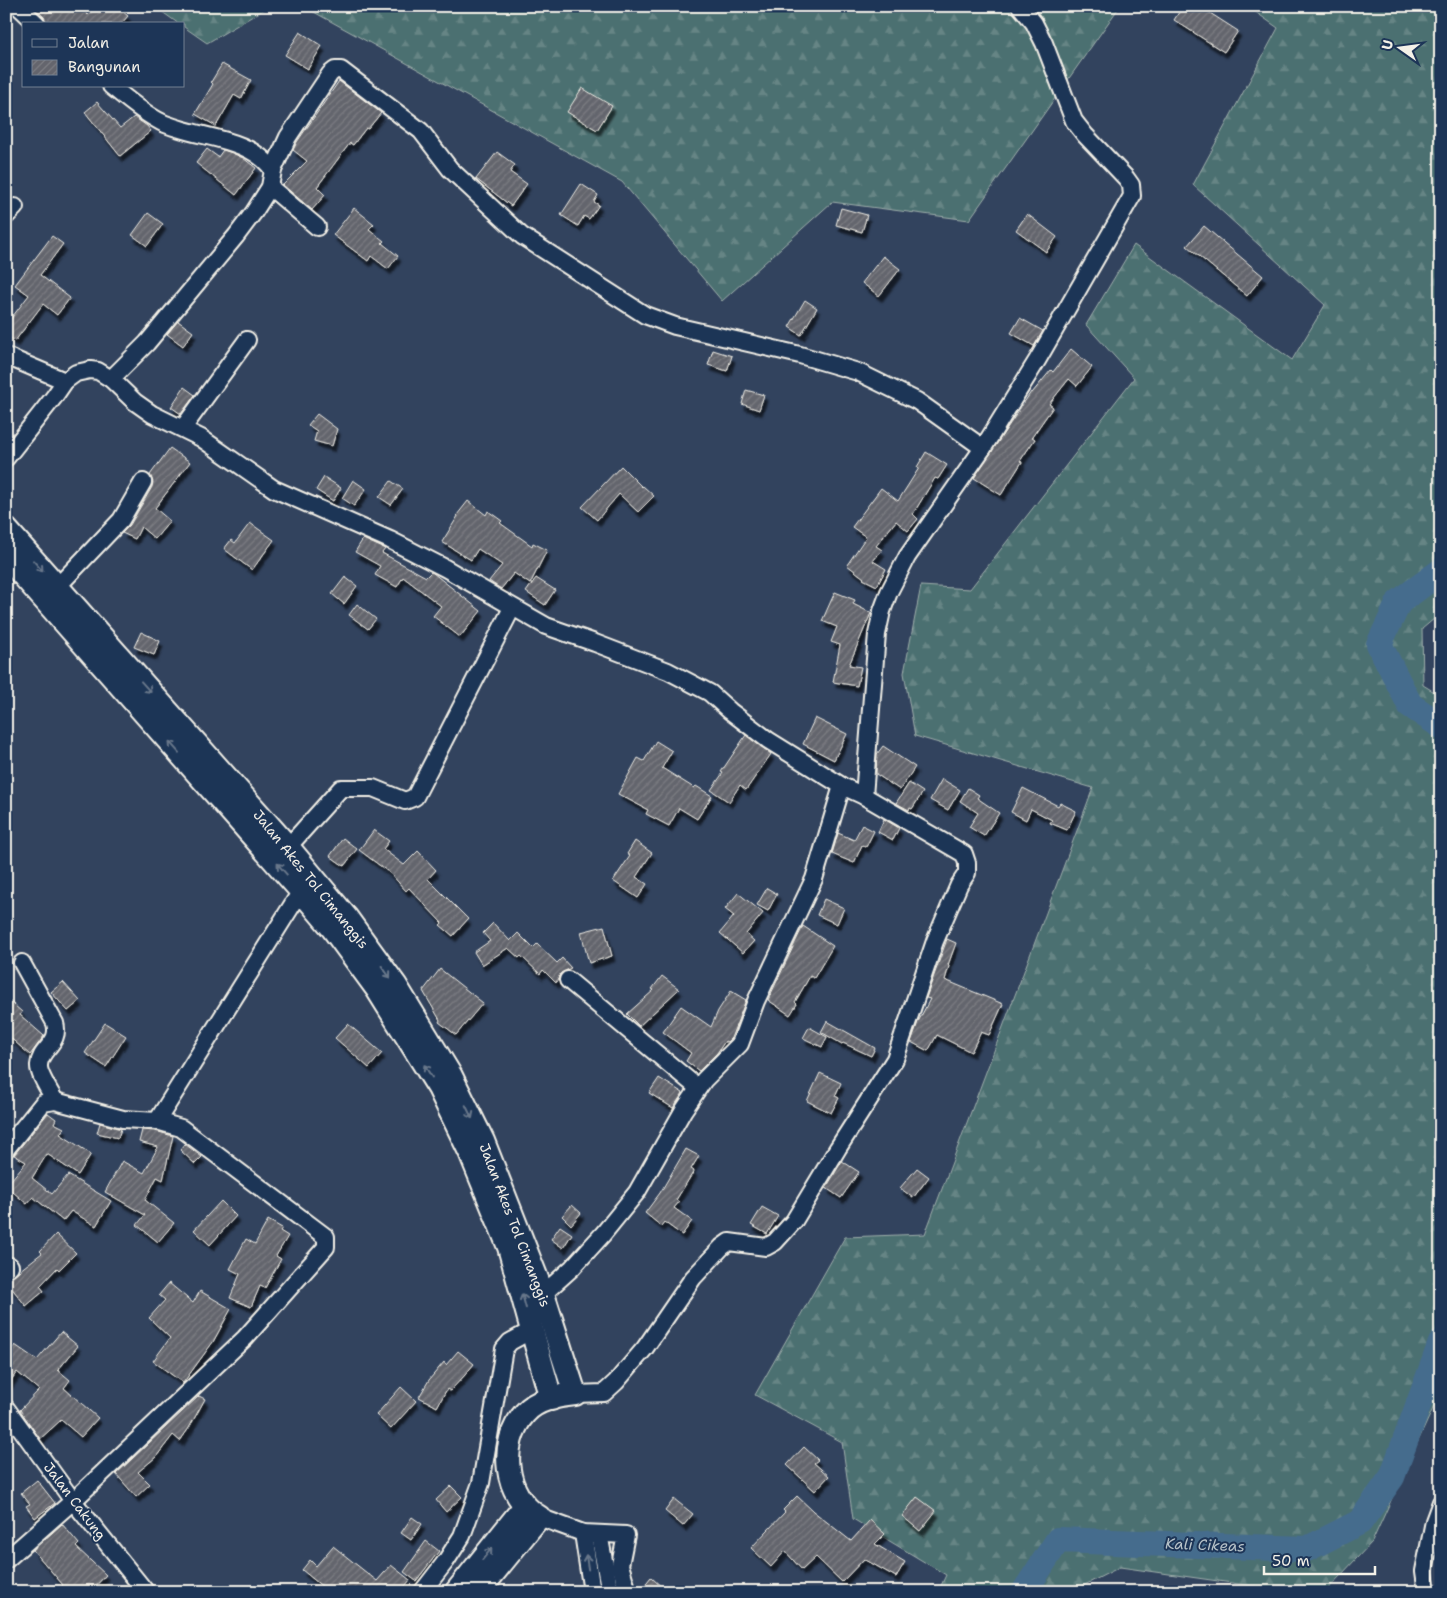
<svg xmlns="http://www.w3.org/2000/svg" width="1447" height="1598" font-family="'Shantell Sans',sans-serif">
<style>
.forest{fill:url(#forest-firs);stroke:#a0b0ac}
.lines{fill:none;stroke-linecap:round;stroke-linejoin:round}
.river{stroke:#456c8d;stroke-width:26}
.building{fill:url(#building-hatch);stroke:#f4f1e8;filter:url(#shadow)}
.minor-casing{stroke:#f4f1e8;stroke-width:20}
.secondary-casing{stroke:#f4f1e8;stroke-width:26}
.minor{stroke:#1d3557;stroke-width:16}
.secondary{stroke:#1d3557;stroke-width:22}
.oneway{stroke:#68778a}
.labels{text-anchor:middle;stroke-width:4;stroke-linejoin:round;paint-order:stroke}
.street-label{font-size:14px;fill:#f4f1e8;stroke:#1d3557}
.water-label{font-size:15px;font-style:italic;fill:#b7c2c8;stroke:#1d3557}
</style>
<defs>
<pattern id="forest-firs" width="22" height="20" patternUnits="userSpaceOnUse" patternTransform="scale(1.25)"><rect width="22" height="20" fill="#4c7071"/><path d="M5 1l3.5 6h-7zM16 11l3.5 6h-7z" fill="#668585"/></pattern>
<pattern id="building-hatch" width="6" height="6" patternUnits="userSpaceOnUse" patternTransform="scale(1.25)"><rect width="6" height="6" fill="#64656d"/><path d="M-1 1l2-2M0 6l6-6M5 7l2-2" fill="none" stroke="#7b7c82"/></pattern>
<filter id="shadow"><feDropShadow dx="3" dy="5.5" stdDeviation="1" flood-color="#0009"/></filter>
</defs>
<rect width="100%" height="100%" fill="#32435e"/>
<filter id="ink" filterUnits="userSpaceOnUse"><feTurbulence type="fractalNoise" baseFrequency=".02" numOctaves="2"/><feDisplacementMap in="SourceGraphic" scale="10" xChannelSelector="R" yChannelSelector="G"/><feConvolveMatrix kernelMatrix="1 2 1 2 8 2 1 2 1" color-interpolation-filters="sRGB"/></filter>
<g filter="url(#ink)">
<g class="forest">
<polygon points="154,6 270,6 207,43 184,27 184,24 179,24"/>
<polygon points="303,6 1120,6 969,220 832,202 722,301 622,182"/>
<polygon points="1247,6 1441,6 1441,613 1422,629 1423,685 1441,696 1441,1391 1372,1542 1325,1592 1295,1592 1120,1567 1071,1592 938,1592 946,1575 853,1519 842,1442 755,1395 845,1237 925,1234 1093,788 915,736 904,673 921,586 970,589 1134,378 1086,325 1134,245 1292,360 1325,305 1193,185 1278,28"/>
</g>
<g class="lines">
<g class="river">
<polyline points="1441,571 1399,602 1379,644 1410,705 1441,726"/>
<polyline points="1024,1592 1058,1540 1307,1549 1360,1522 1392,1477 1441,1343"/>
</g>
</g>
<g class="building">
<polygon points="39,6 78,6 88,15 95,6 116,6 128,16 121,24 47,24 44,17 36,10"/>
<polygon points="1183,6 1199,6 1238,31 1224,52 1174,20"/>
<polygon points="300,32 322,46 308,69 285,55"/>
<polygon points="222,64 251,80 241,99 234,95 216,126 195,114 213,84 211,82"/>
<polygon points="339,81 381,113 368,129 366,128 353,145 350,143 317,187 325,195 312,210 283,185 307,161 293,150 297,142"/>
<polygon points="582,88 612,106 597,130 567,112"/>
<polygon points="97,102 120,128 134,117 147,126 151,131 120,156 85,112"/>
<polygon points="207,149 218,157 223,150 232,153 243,158 256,168 236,195 196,163"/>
<polygon points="497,152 515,165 510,172 527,184 511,206 476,179"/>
<polygon points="581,184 598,195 594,202 599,205 589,219 584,216 578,226 561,215"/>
<polygon points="354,208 374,224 369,229 384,241 382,243 398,256 388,269 371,256 368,261 333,235"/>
<polygon points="841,208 867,215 862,232 836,225"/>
<polygon points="148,213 163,224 147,246 132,235"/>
<polygon points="1027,214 1057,237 1046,252 1016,230"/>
<polygon points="1204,226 1263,276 1247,296 1187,246"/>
<polygon points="52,236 63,244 40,275 70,298 57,315 43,304 15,341 6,335 6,325 29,295 15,285"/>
<polygon points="883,256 900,269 879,296 862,283"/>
<polygon points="805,300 817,308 801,335 789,327"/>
<polygon points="1020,318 1043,331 1034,346 1011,333"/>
<polygon points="178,321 193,332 183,346 167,334"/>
<polygon points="1071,349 1092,367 1077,386 1069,379 1049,404 1053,407 1032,437 1035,439 1020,461 1022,462 1001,495 974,478 1031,392 1032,393 1051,370 1053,372"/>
<polygon points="713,350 732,356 727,371 708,365"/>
<polygon points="184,387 195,395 181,414 171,407"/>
<polygon points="746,390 764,395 759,410 742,404"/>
<polygon points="317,414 337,429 332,446 314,441 317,431 308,425"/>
<polygon points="170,448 190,462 155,508 170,521 155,539 141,527 135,539 122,533 130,525 152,487 153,482 150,475"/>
<polygon points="926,452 947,465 938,479 935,478 913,514 918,519 908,531 896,521 876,546 882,550 873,561 886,569 877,586 863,579 864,578 847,565 866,537 852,527 881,488 898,501 919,468 917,467"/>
<polygon points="621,466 642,487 643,486 654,496 638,512 619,494 597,520 582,507"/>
<polygon points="324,477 341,488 333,501 316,490"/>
<polygon points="353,480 366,489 354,506 342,498"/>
<polygon points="391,481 403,489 391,505 379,497"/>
<polygon points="468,501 486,515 488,511 502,521 500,523 532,546 533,543 547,550 530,584 514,573 501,589 489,581 502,565 478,549 471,560 442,542 458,516 457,515"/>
<polygon points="250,523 274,540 252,570 224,549 231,540 235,543"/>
<polygon points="363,539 385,549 382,553 426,577 431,572 433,573 481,611 460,637 433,616 441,606 403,577 397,587 375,575 380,566 355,552"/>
<polygon points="345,577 357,586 344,604 332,594"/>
<polygon points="536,578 555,590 545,605 526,592"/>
<polygon points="835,592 855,600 853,604 871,613 849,665 861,667 857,686 833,682 840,645 831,642 837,627 822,621"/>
<polygon points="357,604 376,619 368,629 349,615"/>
<polygon points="141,632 160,641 154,655 134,647"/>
<polygon points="815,718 847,734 834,760 803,744"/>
<polygon points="746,735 771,754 746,790 740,785 729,802 711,790 723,773 721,772"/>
<polygon points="656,741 672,751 662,768 694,788 696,786 712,796 697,819 679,808 669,826 646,814 648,810 618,794 638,758 644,761"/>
<polygon points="883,746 915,767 900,790 876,774 877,754"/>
<polygon points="942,779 960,790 948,810 930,800"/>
<polygon points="909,783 923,792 912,809 910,808 909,810 896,803"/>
<polygon points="968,788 979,795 977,798 999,813 984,836 969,827 978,813 960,801"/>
<polygon points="1023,788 1058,806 1060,803 1076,811 1067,830 1050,823 1052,820 1031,809 1026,820 1011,812"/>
<polygon points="884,819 899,828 893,840 878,832"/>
<polygon points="862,825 874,831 866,847 862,845 854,863 832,854 838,833 854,840"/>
<polygon points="374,830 389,841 383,849 404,865 418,851 436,870 428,879 468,919 453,936 440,925 442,923 409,888 406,891 391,874 359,850"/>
<polygon points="343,838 357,849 344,866 330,856"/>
<polygon points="635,841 652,853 636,877 647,884 638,898 613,881 630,856 627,854"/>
<polygon points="767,888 777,894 768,911 757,905"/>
<polygon points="738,893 763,913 746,934 754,941 743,953 720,933 734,916 725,909"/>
<polygon points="824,899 844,908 837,924 817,915"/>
<polygon points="493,923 510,941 518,933 533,948 537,944 557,963 562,958 571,968 561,973 556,983 543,970 540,974 521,956 519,958 508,948 482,965 474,952 490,941 483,933"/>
<polygon points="604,926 612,956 589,963 581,932"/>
<polygon points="803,926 833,946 814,978 810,976 795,1002 797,1004 790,1015 768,1000"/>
<polygon points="947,939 956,943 948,965 949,966 945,980 1003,1004 989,1035 981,1032 971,1052 937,1035 928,1051 911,1042 918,1022 930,999 926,998"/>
<polygon points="440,969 483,1003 456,1035 439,1022 440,1020 423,991"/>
<polygon points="662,976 679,989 639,1026 627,1014 654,990 652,989"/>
<polygon points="63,982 80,1001 68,1011 51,992"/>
<polygon points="731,991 746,1000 731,1038 727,1042 725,1041 717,1053 699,1071 686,1061 691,1053 663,1032 681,1006 711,1027 718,1011"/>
<polygon points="6,998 22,1012 20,1015 44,1036 30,1055 6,1034"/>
<polygon points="827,1021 875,1048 871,1056 843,1043 842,1044 821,1032"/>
<polygon points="105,1023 126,1036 106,1067 85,1053"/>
<polygon points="348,1024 382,1053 369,1068 335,1038"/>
<polygon points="809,1027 827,1037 822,1047 803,1038"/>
<polygon points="820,1073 841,1083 835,1096 839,1098 831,1113 807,1101"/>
<polygon points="659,1078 683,1093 673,1108 649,1093"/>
<polygon points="48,1113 56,1119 54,1123 64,1128 60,1134 91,1154 78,1175 47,1154 32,1178 52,1194 68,1175 111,1201 96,1226 71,1211 63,1221 33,1197 27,1204 6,1186 26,1162 14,1155"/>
<polygon points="100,1123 121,1129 118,1138 97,1133"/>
<polygon points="142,1130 155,1131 173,1136 163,1180 157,1177 145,1200 174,1223 158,1242 137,1225 145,1215 105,1192 122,1161 144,1173 158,1147 139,1142"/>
<polygon points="185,1144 202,1157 195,1164 180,1150"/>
<polygon points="686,1149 699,1156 691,1169 694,1171 676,1200 679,1202 674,1208 692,1221 682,1235 664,1222 661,1226 645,1213 660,1193"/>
<polygon points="842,1161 859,1172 841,1198 826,1188"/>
<polygon points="917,1168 929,1177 913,1198 900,1188"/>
<polygon points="221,1201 236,1216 210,1245 194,1230"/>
<polygon points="572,1205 581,1213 571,1225 562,1216"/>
<polygon points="762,1207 778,1216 767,1234 751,1225"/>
<polygon points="268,1220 282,1228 280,1231 288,1236 276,1256 281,1259 265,1288 260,1286 251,1307 230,1298 240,1274 230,1269 246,1239 255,1244"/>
<polygon points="560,1226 572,1234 563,1248 551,1239"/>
<polygon points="56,1234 76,1253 59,1270 57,1268 40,1286 44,1291 26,1306 6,1281 42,1253 40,1251"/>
<polygon points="169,1283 193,1303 200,1291 231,1309 213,1342 183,1383 153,1361 170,1338 149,1318 165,1300 159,1295"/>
<polygon points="61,1332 78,1346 58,1370 70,1380 64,1388 98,1418 81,1437 61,1420 40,1439 20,1410 39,1390 17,1372 6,1387 6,1357 15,1345 37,1360"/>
<polygon points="458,1351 474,1364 465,1375 450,1391 447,1389 437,1407 419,1397 429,1380 444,1362 446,1365"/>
<polygon points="401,1387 416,1401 391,1429 376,1415"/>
<polygon points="199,1396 205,1399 189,1428 180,1441 173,1435 156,1457 138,1472 150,1484 136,1497 116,1474"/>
<polygon points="804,1447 818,1460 814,1463 829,1476 815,1491 787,1465"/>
<polygon points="37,1480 55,1503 35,1518 26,1506 30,1504 21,1493"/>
<polygon points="451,1486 462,1497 446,1512 436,1500"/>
<polygon points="797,1496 813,1511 851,1541 870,1520 885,1534 875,1544 905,1562 896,1577 864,1559 842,1582 816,1557 802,1570 785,1551 771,1567 751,1548 785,1512 783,1510"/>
<polygon points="917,1497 936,1511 920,1531 902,1516"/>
<polygon points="674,1499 693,1514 683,1526 665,1511"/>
<polygon points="412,1517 422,1524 411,1540 401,1533"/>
<polygon points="62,1524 79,1544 76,1547 106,1575 90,1592 57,1592 63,1585 33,1550"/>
<polygon points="426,1541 439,1551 416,1581 404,1572"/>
<polygon points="333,1546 377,1581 391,1565 410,1580 400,1592 329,1592 302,1570 310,1560 316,1566"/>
<polygon points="651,1577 667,1592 639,1592"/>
</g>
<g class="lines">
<g class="minor-casing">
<g id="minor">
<polyline points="18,6 37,24"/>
<path d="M111 86C127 99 143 113 161 122 196 139 248 135 273 170"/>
<polyline points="270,187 317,227"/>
<polyline points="6,216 15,207"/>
<polyline points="6,356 65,381"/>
<polyline points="111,379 147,343 236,236 254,212 270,187 273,170 288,137 330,74 335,70 341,70 421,131 450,169 522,236 645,315 675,326 800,355 858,372 917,401 983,448"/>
<polyline points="183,428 247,340"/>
<polyline points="6,458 54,397 65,381 76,373 90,370 98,371 111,379 135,402 152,414 201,438 274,489 390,540 445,568 546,626 595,643 668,671 710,693 730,711 768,740 842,786 864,796 964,854 967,863 967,873 959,885 935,941 895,1059 838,1148 794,1221 775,1242 766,1247 729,1242 722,1247 693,1278 645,1348 616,1382 604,1393 575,1394"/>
<polyline points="57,587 121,520 143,482"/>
<polyline points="864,796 877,634 882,611 889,592 907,557 983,448 1038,359 1132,196 1131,185 1126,178 1085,135 1074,121 1044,43 1034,23 1020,6"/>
<polyline points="288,847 341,788 373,788 405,801 415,797 512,608"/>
<path d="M22 963 55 1023C61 1044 40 1048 39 1065 38 1074 51 1093 55 1101"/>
<polyline points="568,980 698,1088"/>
<polyline points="157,1121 301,891"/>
<polyline points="6,1149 43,1103 55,1101 123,1119 157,1121 181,1128 326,1237 326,1247 245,1338 73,1501 6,1560"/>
<polyline points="6,1269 10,1266"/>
<polyline points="543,1294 572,1268 603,1234 637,1192 683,1111 704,1080 740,1044 756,1001 814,879 842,786"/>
<polyline points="6,1408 73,1501 146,1592"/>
<polyline points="539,1517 583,1533 626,1535 620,1565 628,1592"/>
<polyline points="583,1533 592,1592"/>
<polyline points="599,1534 610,1592"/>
<polyline points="422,1592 446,1561 462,1536 481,1483 504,1349 510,1342 532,1330"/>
<polyline points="1427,1592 1424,1571 1434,1521 1441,1502"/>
</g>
</g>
<g class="secondary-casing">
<g id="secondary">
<path d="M6 529 288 847 346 917 396 986 451 1076 483 1141 543 1294 575 1394C558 1396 537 1399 525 1413 498 1443 504 1496 539 1517L478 1592"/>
<polyline points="6,556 301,891 333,929 377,989 439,1088 470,1152 509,1247 551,1399"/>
<polyline points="456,1592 524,1507"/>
</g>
</g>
<use href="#minor" class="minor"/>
<use href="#secondary" class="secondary"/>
</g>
<defs><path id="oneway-shaft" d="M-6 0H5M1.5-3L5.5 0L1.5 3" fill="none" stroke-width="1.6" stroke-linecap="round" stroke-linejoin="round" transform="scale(1.25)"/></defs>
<g class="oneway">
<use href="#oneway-shaft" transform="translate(38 566) rotate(49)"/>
<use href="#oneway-shaft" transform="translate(146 687) rotate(48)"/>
<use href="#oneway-shaft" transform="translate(174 747) rotate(-131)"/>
<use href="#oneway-shaft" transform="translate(282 869) rotate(-131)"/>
<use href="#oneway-shaft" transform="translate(386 972) rotate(54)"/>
<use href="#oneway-shaft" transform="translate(428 1071) rotate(-122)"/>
<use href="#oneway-shaft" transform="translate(469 1112) rotate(64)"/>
<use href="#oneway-shaft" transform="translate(524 1301) rotate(-105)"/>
<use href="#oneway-shaft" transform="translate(487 1554) rotate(-51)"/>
<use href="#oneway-shaft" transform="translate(587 1562) rotate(-99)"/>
</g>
</g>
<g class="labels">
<g class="street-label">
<text transform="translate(311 879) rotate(51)" y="5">Jalan Akes Tol Cimanggis</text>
<text transform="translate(515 1225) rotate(69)" y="5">Jalan Akes Tol Cimanggis</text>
<text transform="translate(75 1501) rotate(53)" y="5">Jalan Cakung</text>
</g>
<g class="water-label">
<text transform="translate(1205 1545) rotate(2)" y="5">Kali Cikeas</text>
</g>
</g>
<rect width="1447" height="1598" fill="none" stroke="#1d3557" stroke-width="25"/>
<rect x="12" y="12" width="1422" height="1573" fill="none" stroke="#f4f1e8" stroke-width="2" filter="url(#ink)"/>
<rect x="22" y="22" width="162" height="65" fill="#1d3557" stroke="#738091"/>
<rect x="32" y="39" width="25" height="8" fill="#1d3557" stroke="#738091"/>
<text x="68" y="48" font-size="15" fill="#f4f1e8">Jalan</text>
<rect x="32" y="60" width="25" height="15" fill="url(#building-hatch)" stroke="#738091"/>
<text x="68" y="72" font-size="15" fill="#f4f1e8">Bangunan</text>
<g transform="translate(1400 48) rotate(284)" stroke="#1d3557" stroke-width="4" paint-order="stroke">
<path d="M0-4L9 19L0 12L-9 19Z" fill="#f4f1e8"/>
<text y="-8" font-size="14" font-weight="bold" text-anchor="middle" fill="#f4f1e8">U</text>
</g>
<path d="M1264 1566v8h111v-8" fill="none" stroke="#f4f1e8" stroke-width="2.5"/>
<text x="1272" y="1566" font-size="15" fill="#f4f1e8" stroke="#1d3557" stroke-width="4" paint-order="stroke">50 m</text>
</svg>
